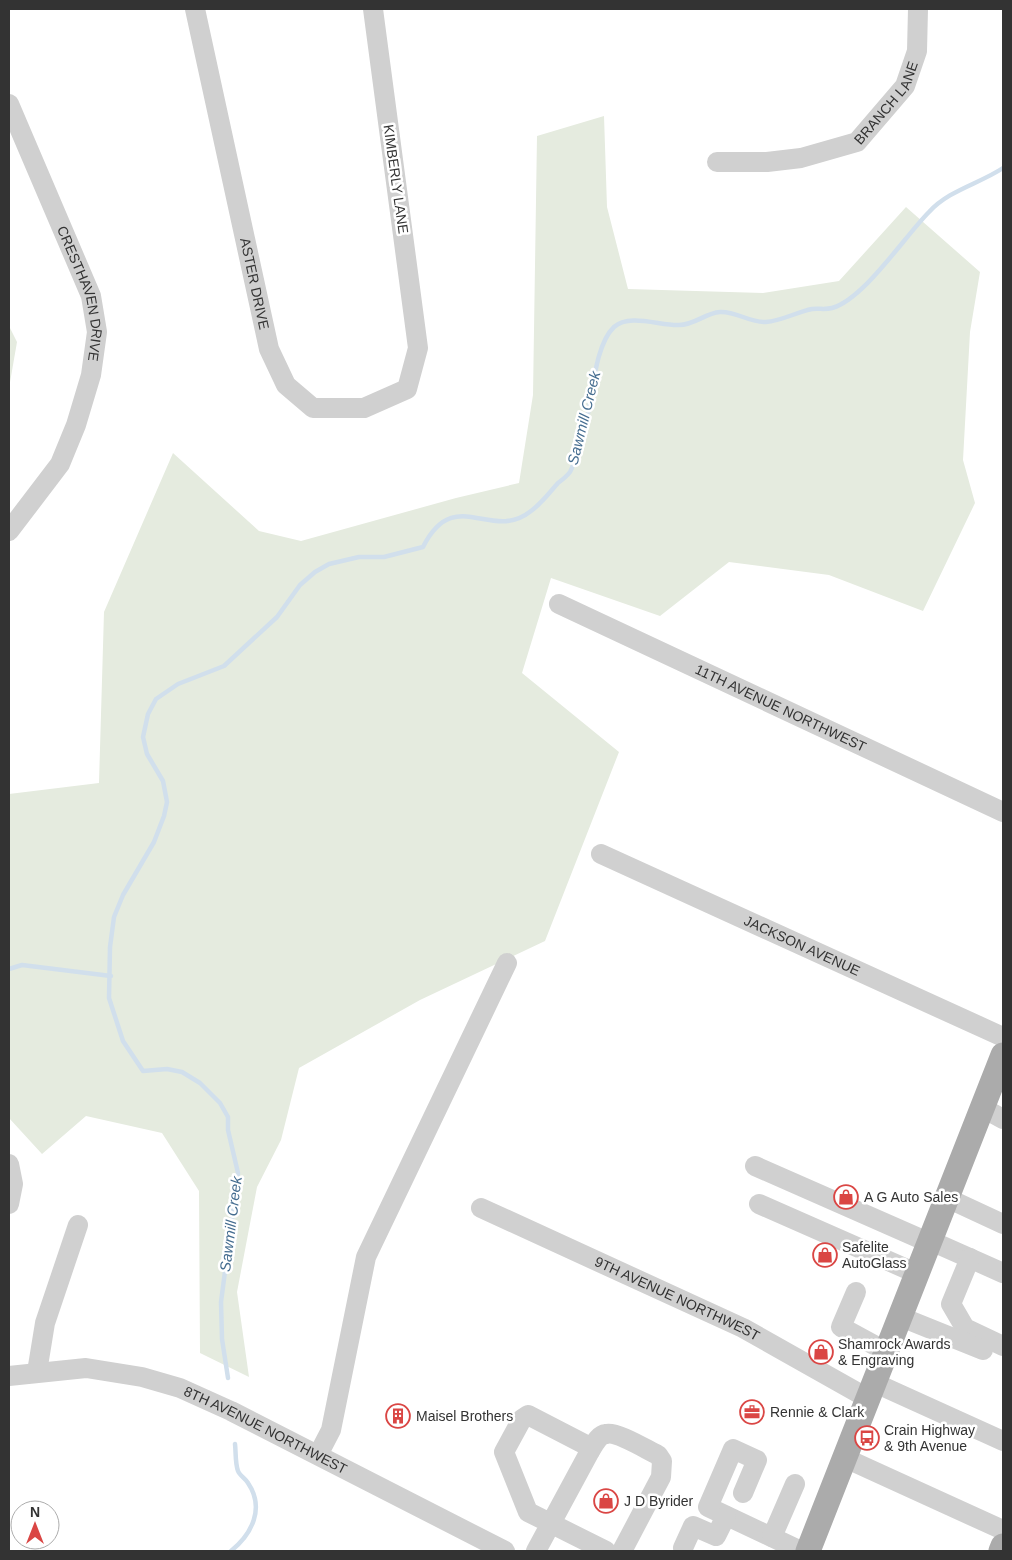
<svg xmlns="http://www.w3.org/2000/svg" width="1012" height="1560" font-family="Helvetica,sans-serif">
<style>
.green{fill:#e5ebdf}
.lines{fill:none;stroke-linecap:round;stroke-linejoin:round}
.stream{stroke:#d1dfec;stroke-width:4.5}
.minor{stroke:#d0d0d0;stroke-width:20}
.major{stroke:#ababab;stroke-width:25}
.labels{text-anchor:middle;stroke-width:5;stroke-linejoin:round;paint-order:stroke}
.street-label{font-size:14px;fill:#333;stroke:#fff}
.poi-label{font-size:14px;fill:#333;stroke:#fff;text-anchor:start}
.water-label{font-size:15px;font-style:italic;fill:#456d90;stroke:#fff}
</style>
<rect width="100%" height="100%" fill="#fff"/>
<g class="green">
<polygon points="604,116 607,207 628,289 763,293 839,281 906,207 980,272 970,332 963,460 975,503 923,611 829,575 729,562 660,616 551,578 522,673 619,752 545,941 420,1000 299,1068 281,1140 257,1187 237,1292 249,1377 200,1353 199,1191 162,1133 86,1116 42,1154 9,1118 9,794 99,783 104,612 173,453 259,531 301,541 456,498 519,483 533,395 537,136"/>
<polygon points="9,326 17,342 9,388"/>
</g>
<g class="lines">
<g class="stream">
<polyline points="9,969 22,965 111,976"/>
<path d="M228 1378 222 1339 221 1302 238 1173 228 1130V1117L220 1103 200 1083 182 1072 167 1069 143 1071 123 1041 109 998 110 947 114 917 123 895 154 842 164 816 167 802 163 781 147 754 143 737 148 714 156 699 178 684 224 666 277 617 300 585 315 572 329 564 359 557H384L423 547C455 484 491 543 531 511 542 503 549 493 558 483 562 480 567 476 570 472 577 461 574 446 578 434 580 427 586 421 588 413 593 389 596 344 614 327 629 313 661 326 679 325 695 325 705 313 720 312 736 311 750 323 766 322 781 321 797 312 812 309 818 308 825 310 832 308 864 299 905 236 929 212 949 190 979 184 1003 168"/>
<path d="M231 1551C252 1534 265 1508 248 1483 246 1479 240 1476 238 1471 235 1463 236 1452 235 1444"/>
</g>
<g class="minor">
<path id="s1" d="M195 9 269 349 286 385 313 408H364L407 389 418 348 373 9"/>
<path id="s2" d="M9 104 91 296 97 332 91 375 76 425 60 464 9 531"/>
<path id="s3" d="M717 162H767L801 158 857 142 905 86 917 51 918 9"/>
<path id="s4" d="M559 604 1003 812"/>
<path id="s5" d="M601 854 1003 1037"/>
<polyline points="983,1108 1003,1119"/>
<polyline points="9,1164 13,1184 9,1204"/>
<polyline points="755,1166 930,1243"/>
<polyline points="947,1198 1003,1224"/>
<polyline points="759,1204 918,1274"/>
<path id="s6" d="M481 1208 743 1328 869 1399"/>
<polyline points="931,1241 1003,1273"/>
<polyline points="970,1258 951,1304 965,1328 1003,1346"/>
<polyline points="856,1292 841,1327 887,1352"/>
<polyline points="901,1317 983,1350"/>
<polyline points="37,1372 45,1323 78,1225"/>
<path id="s7" d="M9 1376 86 1368 142 1377 180 1388 231 1411 505 1551"/>
<polyline points="875,1383 1003,1441"/>
<path d="M590 1451C594 1445 598 1435 606 1434 617 1431 647 1450 658 1455L662 1461 661 1477 622 1551"/>
<polyline points="318,1455 331,1430 366,1257 507,963"/>
<polyline points="845,1458 1003,1530"/>
<polyline points="743,1493 757,1460 733,1449 708,1507 801,1551"/>
<polyline points="772,1537 795,1484"/>
<polyline points="683,1548 693,1526 716,1536 726,1516"/>
<polyline points="536,1551 590,1451 588,1446 528,1415 522,1419 504,1452 528,1512 606,1551"/>
</g>
<g class="major">
<polyline points="808,1551 1003,1055"/>
<polyline points="1001,1551 1003,1546"/>
</g>
</g>
<defs>
<g id="shop-ring" transform="scale(1.25)"><circle r="9.5" fill="#fff" stroke="#da4644" stroke-width="1.5"/><path d="M-5-2.5h2.3a2.7 3.5 0 0 1 5.4 0H5L5.5 6h-11ZM-1.5-2.5h3a1.5 2.3 0 0 0-3 0Z" fill="#da4644"/></g>
<g id="office-ring" transform="scale(1.25)"><circle r="9.5" fill="#fff" stroke="#da4644" stroke-width="1.5"/><path d="M-6-3h4V-5.5h4V-3h4V5H-6ZM-1-4.5V-3h2v-1.5ZM-6 0V1H6V0Z" fill="#da4644"/></g>
<g id="building-ring" transform="scale(1.25)"><circle r="9.5" fill="#fff" stroke="#da4644" stroke-width="1.5"/><path d="M-4-6H4V6H1V3H-1V6H-4ZM-2.5-4.3h1.7v1.8h-1.7ZM.8-4.3h1.7v1.8H.8ZM-2.5-1h1.7V.8h-1.7ZM.8-1h1.7V.8H.8Z" fill="#da4644"/></g>
<g id="bus-ring" transform="scale(1.25)"><circle r="9.5" fill="#fff" stroke="#da4644" stroke-width="1.5"/><path d="M-5-6H5V4H4V6H2V4H-2V6H-4V4H-5ZM-3.5-4V0h7V-4ZM-3.5 1.2v1.5H-2V1.2ZM2 1.2v1.5H3.5V1.2Z" fill="#da4644"/></g>
</defs>
<g fill-rule="evenodd">
<use href="#shop-ring" x="846" y="1197"/>
<use href="#shop-ring" x="825" y="1255"/>
<use href="#shop-ring" x="821" y="1352"/>
<use href="#office-ring" x="752" y="1412"/>
<use href="#building-ring" x="398" y="1416"/>
<use href="#bus-ring" x="867" y="1438"/>
<use href="#shop-ring" x="606" y="1501"/>
</g>
<g class="labels">
<g class="street-label">
<text dy="5" stroke="none"><textPath href="#s3" startOffset="192">BRANCH LANE</textPath></text>
<text transform="translate(396 179) rotate(82)" y="5">KIMBERLY LANE</text>
<text dy="5" stroke="none"><textPath href="#s1" startOffset="281">ASTER DRIVE</textPath></text>
<text dy="5" stroke="none"><textPath href="#s2" startOffset="204">CRESTHAVEN DRIVE</textPath></text>
<text dy="5" stroke="none"><textPath href="#s4" startOffset="245">11TH AVENUE NORTHWEST</textPath></text>
<text dy="5" stroke="none"><textPath href="#s5" startOffset="221">JACKSON AVENUE</textPath></text>
<text dy="5" stroke="none"><textPath href="#s6" startOffset="216">9TH AVENUE NORTHWEST</textPath></text>
<text dy="5" stroke="none"><textPath href="#s7" startOffset="269">8TH AVENUE NORTHWEST</textPath></text>
</g>
<g class="poi-label">
<text x="864" y="1202">A G Auto Sales</text>
<text x="842" y="1252">Safelite<tspan x="842" dy="16">AutoGlass</tspan></text>
<text x="838" y="1349">Shamrock Awards<tspan x="838" dy="16">&amp; Engraving</tspan></text>
<text x="770" y="1417">Rennie &amp; Clark</text>
<text x="416" y="1421">Maisel Brothers</text>
<text x="884" y="1435">Crain Highway<tspan x="884" dy="16">&amp; 9th Avenue</tspan></text>
<text x="624" y="1506">J D Byrider</text>
</g>
<g class="water-label">
<text transform="translate(584 418) rotate(-76)" y="5">Sawmill Creek</text>
<text transform="translate(231 1224) rotate(-83)" y="5">Sawmill Creek</text>
</g>
</g>
<rect width="1012" height="1560" fill="none" stroke="#333333" stroke-width="20"/>
<g transform="translate(35 1525)"><circle r="24" fill="#ffffff" stroke="#adadad"/>
<path d="M0-4L9 19L0 12L-9 19Z" fill="#da4644"/>
<text y="-8" font-size="14" font-weight="bold" text-anchor="middle" fill="#333333">N</text>
</g>
</svg>
